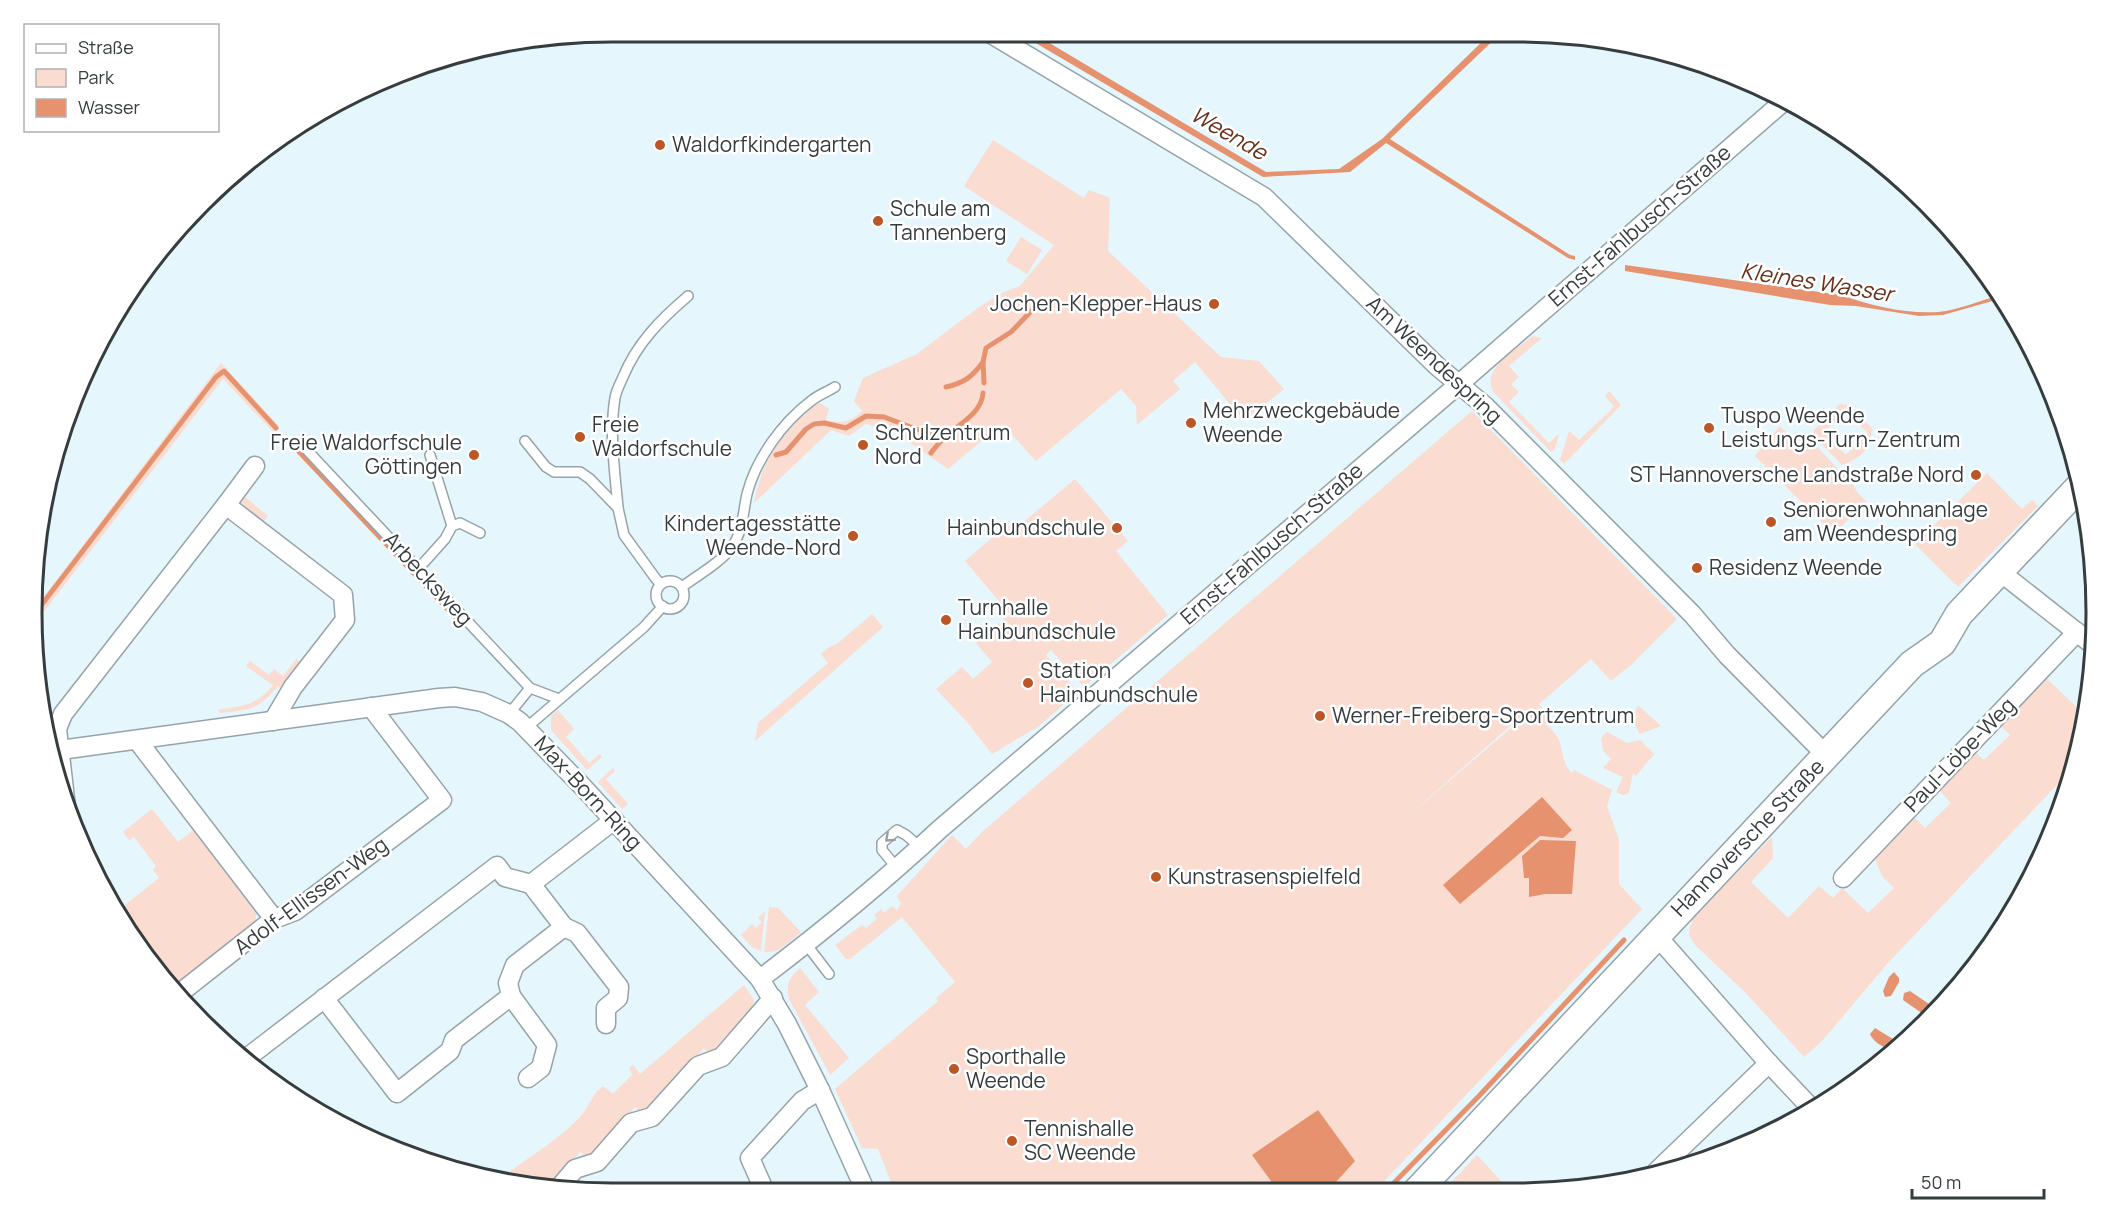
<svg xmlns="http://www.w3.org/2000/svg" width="2128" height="1225" font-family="Manrope,sans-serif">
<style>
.green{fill:#fadcd0;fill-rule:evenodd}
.water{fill:#e7926f}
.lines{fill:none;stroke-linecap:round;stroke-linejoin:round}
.stream{stroke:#e7926f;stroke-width:5}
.lane-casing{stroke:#94a4aa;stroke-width:12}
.street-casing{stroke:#94a4aa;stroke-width:21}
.secondary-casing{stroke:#94a4aa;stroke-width:30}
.lane{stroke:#fff;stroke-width:9}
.street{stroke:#fff;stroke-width:18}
.secondary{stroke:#fff;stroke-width:27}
.oneway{stroke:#9a9e9f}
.poi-dot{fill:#bb5626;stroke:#fff;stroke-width:2}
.labels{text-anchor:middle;stroke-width:5;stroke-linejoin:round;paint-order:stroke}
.poi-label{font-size:21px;fill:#363d3f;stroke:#fff;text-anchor:start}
.street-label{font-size:21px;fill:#363d3f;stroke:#fff}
.water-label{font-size:22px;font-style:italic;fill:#673118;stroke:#fff}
.rim{fill:none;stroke:#363d3f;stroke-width:3}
</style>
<rect width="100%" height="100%" fill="#e5f6fd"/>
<g class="green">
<path d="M993 140 1084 198 1089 190 1110 198 1108 251 1221 357 1259 361 1284 389 1244 421 1195 362 1173 381 1180 389 1137 425 1136 406 1121 389 1036 461 1002 424 948 469 893 431 866 424 849 436 831 430 754 503C762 459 781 435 814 406L819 403 829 408 826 420C842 424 850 422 862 411L854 401 863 378 917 354 979 307 1004 292 1020 286 1054 245 964 186Z"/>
<polygon points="1021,237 1042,250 1027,274 1006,261"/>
<path d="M1533 336 1542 338 1509 366 1519 377 1511 384 1519 392 1509 402 1549 443 1559 434 1555 449 1551 452 1495 394C1477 371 1517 349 1533 336Z"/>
<polygon points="221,363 278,425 275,434 223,379 36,622 37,606"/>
<polygon points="1609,391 1621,405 1564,464 1560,460 1569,431 1579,440 1610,411 1614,406 1605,396"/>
<path d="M1840 404 1848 405 1873 429C1870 435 1871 439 1869 444 1866 453 1851 463 1842 465L1813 435 1814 430ZM1845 411 1868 433 1846 455 1824 433Z"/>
<path d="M1472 411 1677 619 1632 664 1611 681 1591 659 1539 704 1550 718 1545 723C1549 727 1555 732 1558 738 1564 750 1561 763 1572 773L1574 770 1612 790 1607 806 1619 840V884L1642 909 1374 1192H895L878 1149 862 1148 835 1089 938 1001 936 998 955 982 902 917 850 959H846L835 945 862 925 866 928 877 919 874 915 881 909 884 913 892 906 897 910 901 904 897 896 952 835 966 849 982 832ZM1526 714V715L1400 823 1509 727Z"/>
<polygon points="1780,426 1798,445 1808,437 1854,486 1857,492 1866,501 1834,534 1755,456"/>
<polygon points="1987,473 2022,509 2032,500 2038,506 1958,587 1915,544"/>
<polygon points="1075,479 1128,541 1116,551 1168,615 1084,687 1051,650 1046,655 1078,692 1039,726 992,754 967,722 936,689 962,667 973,679 992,662 976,643 1010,614 965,561 1008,524 1014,530"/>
<polygon points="251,483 254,485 245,497 268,516 262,524 237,504"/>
<polygon points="872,614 883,627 755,741 758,723 828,663 821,654 829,647 837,644"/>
<path d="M297 659 303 664 283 690 278 686C257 711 251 709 220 713L218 710C244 705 255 707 273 685L246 666 250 661 269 675 274 669 283 676Z"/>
<polygon points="2045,677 2086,716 2085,726 2072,769 1887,964 1823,1040 1804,1057 1745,992 1695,945 1689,935 1690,926 1694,917 1772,837 1773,858 1751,882 1788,918 1819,886 1833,898 1842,888 1868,913 1894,888 1882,876 1873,855 1913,816 1925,828 1951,803 1940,791 1939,785 1974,751 1984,760 2010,735 2000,725"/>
<polygon points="1638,705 1661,726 1640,734 1632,720"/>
<polygon points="558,710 574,729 566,737 589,763 600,754 602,757 587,770 551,730 551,716"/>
<polygon points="1607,732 1627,743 1640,740 1654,754 1636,776 1633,773 1629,793 1623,795 1616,792 1623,777 1603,768 1611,759 1603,750 1601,738"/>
<polygon points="613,768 615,771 606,779 628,804 622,809 598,782"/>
<polygon points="152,809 178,842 195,829 256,911 256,922 179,982 169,979 135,935 121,908 159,878 153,870 156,866 134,837 129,840 123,832"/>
<path d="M769 907 778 908 801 932C790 941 779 954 764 952Z"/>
<polygon points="765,911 761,951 752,947 741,935 752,924 756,928 762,922 758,918"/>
<path d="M800 968 819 992 805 1005 849 1058 830 1075 789 999C786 984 789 978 800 968Z"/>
<path d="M744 985 754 1000 752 1010 717 1053 710 1054 704 1048 649 1111 639 1112 635 1107 593 1156 586 1157 580 1152 549 1187 501 1178C526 1159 560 1139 581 1116 589 1107 592 1094 603 1086L613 1094 632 1075 629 1068 633 1065 640 1074Z"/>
<polygon points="1477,1155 1511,1192 1442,1192"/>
</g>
<g class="water">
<polygon points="1017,32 1031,32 1266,172 1339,169 1382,139 1491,33 1501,33 1390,139 1570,255 1575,256 1575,260 1568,258 1386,143 1350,172 1263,177"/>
<path d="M1625 265 1841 295C1871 306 1906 314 1938 312 1959 310 1981 300 2001 295L2003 298 1943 315 1919 316 1856 306 1830 305 1625 271Z"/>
<polygon points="1542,797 1572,830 1563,838 1540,836 1460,904 1443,885"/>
<polygon points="1540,840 1576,841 1572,894 1545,894 1529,897 1529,878 1524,878 1522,856"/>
<polygon points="1894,972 1899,978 1899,982 1891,996 1885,997 1883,991 1889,977"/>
<polygon points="1910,991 1929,1004 1923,1014 1903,1000 1904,993"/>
<path d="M1875 1028 1893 1039 1894 1043 1890 1048C1883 1049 1872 1040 1870 1034Z"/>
<polygon points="1318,1110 1355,1161 1327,1192 1279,1192 1252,1155"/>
</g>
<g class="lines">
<g class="stream">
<polyline points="984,383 983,362 986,348 1011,332 1037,305"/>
<path d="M946 387C964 383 972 377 983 362"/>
<polyline points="287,439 456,618"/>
<path d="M931 453C935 447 940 442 945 437 958 425 982 413 983 393"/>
<polyline points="776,455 786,452 806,429 814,424 824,423 846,428 866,416 884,417 943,439"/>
<polyline points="36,612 216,377 224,371 276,428"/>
<polyline points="1385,1192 1479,1096 1624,940"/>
</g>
<g class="lane-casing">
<g id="lane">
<polyline points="525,441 546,467 554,472 580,472 590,479 618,508 624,535 656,579 661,584"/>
<polyline points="305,448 530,688 559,699"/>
<polyline points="430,455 452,526"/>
<path d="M618 508C615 472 609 434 615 398 616 391 620 384 623 377 637 343 661 319 688 296"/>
<polyline points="419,568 445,539 452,526 460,523 480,533"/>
<circle cx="670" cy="595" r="14"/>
<path d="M682 587C698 575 720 563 732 547 743 531 743 512 747 494 756 459 782 423 811 401 818 395 827 392 835 387"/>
<polyline points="509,714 530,688"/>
<polyline points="526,728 644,627 663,606"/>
<polyline points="897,868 882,850 882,843 897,830 906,835 920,847"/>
<polyline points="806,944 829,974"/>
</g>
</g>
<g class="street-casing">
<g id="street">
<polyline points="988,32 1264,197 1437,366 1485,406 1692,614 1727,655 1827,756"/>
<polyline points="226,505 255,466"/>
<polyline points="1999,571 2093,645"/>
<polyline points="137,740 274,919"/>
<polyline points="53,751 439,698 455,697 482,702 509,714 520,722 582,786 760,979 787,1024 820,1090 866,1192"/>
<polyline points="66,807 57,729 63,714 226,505 343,595 345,620 293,687 273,721"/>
<polyline points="1843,878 2077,632"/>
<polyline points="564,927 577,933 619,987 618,998 606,1008 606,1024"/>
<polyline points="1656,935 1766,1060 1813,1110"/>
<path d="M760 979C822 932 883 882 940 829L1459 384 1783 102"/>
<polyline points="180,993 274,919 295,911 442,800 371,707"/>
<polyline points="511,996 547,1045 541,1068 528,1078"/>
<polyline points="324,998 397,1093 450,1051 454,1040 511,996 508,983 515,965 564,927 531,884"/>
<polyline points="248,1057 497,866 505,877 531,884 614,820"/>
<polyline points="1656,1172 1769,1063"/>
<polyline points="558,1189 575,1169 597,1162 631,1123 652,1117 698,1066 722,1057 773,998"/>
<polyline points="765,1192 750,1158 802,1101 820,1090"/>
</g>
</g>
<g class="secondary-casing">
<polyline id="secondary" points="1416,1192 1912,664 1942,643 1959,614 2081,485"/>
</g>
<use href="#lane" class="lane"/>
<use href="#street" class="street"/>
<use href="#secondary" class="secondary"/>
</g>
<defs><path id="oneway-chevron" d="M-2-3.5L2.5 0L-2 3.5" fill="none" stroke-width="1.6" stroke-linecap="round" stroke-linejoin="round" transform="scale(1.5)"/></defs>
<use class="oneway" href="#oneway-chevron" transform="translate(889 838) rotate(138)"/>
<g class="poi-dot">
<circle cx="660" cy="145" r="6"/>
<circle cx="878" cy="221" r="6"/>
<circle cx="1214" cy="304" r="6"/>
<circle cx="1191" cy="423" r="6"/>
<circle cx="1709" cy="428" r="6"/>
<circle cx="580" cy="437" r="6"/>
<circle cx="863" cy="445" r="6"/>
<circle cx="474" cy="455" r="6"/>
<circle cx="1976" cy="475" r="6"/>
<circle cx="1771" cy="522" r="6"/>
<circle cx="1117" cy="528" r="6"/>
<circle cx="853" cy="536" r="6"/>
<circle cx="1697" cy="568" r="6"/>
<circle cx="946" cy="620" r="6"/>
<circle cx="1028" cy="683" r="6"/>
<circle cx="1320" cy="716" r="6"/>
<circle cx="1156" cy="877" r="6"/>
<circle cx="954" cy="1069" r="6"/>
<circle cx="1012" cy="1141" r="6"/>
</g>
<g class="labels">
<g class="poi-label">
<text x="672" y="152">Waldorfkindergarten</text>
<text x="890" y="216">Schule am<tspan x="890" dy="24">Tannenberg</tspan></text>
<text x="1202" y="311" text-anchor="end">Jochen-Klepper-Haus</text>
<text x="1203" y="418">Mehrzweckgebäude<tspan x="1203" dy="24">Weende</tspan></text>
<text x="1721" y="423">Tuspo Weende<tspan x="1721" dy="24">Leistungs-Turn-Zentrum</tspan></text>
<text x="592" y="432">Freie<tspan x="592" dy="24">Waldorfschule</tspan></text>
<text x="875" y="440">Schulzentrum<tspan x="875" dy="24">Nord</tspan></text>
<text x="462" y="450" text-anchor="end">Freie Waldorfschule<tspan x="462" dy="24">Göttingen</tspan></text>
<text x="1964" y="482" text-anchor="end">ST Hannoversche Landstraße Nord</text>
<text x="1783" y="517">Seniorenwohnanlage<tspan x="1783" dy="24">am Weendespring</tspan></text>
<text x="841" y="531" text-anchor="end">Kindertagesstätte<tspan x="841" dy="24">Weende-Nord</tspan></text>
<text x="1105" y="535" text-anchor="end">Hainbundschule</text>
<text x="1709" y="575">Residenz Weende</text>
<text x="958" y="615">Turnhalle<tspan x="958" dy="24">Hainbundschule</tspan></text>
<text x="1040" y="678">Station<tspan x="1040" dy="24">Hainbundschule</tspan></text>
<text x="1332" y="723">Werner-Freiberg-Sportzentrum</text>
<text x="1168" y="884">Kunstrasenspielfeld</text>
<text x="966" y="1064">Sporthalle<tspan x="966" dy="24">Weende</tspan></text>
<text x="1024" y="1136">Tennishalle<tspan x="1024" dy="24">SC Weende</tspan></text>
</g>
<g class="street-label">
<text transform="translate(1640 226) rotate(-41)" y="7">Ernst-Fahlbusch-Straße</text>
<text transform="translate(1434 360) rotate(43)" y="7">Am Weendespring</text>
<text transform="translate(1272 544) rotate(-41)" y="7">Ernst-Fahlbusch-Straße</text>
<text transform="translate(428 579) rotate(47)" y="7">Arbecksweg</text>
<text transform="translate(1960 755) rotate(-46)" y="7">Paul-Löbe-Weg</text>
<text transform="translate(588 793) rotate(47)" y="7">Max-Born-Ring</text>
<text transform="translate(1748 838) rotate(-46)" y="7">Hannoversche Straße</text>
<text transform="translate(311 896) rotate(-36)" y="7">Adolf-Ellissen-Weg</text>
</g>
<g class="water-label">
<text transform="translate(1229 133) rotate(30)" y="8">Weende</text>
<text transform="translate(1817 282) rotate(9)" y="8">Kleines Wasser</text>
</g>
</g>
<path d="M0 0H2128V1225H0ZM612 42H1516A570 570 0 0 1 2086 612V613A570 570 0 0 1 1516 1183H612A570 570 0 0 1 42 613V612A570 570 0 0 1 612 42Z" fill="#fff" fill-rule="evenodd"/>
<path class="rim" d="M612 42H1516A570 570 0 0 1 2086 612V613A570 570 0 0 1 1516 1183H612A570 570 0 0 1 42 613V612A570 570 0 0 1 612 42Z"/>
<rect x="24" y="24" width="195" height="108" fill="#ffffff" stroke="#afb1b2" stroke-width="1.5"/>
<rect x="36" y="44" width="30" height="9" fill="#ffffff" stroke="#afb1b2" stroke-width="1.5"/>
<text x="78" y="54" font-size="18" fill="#363d3f">Straße</text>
<rect x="36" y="69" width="30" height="18" fill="#fadcd0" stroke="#afb1b2" stroke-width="1.5"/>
<text x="78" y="84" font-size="18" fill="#363d3f">Park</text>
<rect x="36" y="99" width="30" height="18" fill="#e7926f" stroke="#afb1b2" stroke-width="1.5"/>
<text x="78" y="114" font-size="18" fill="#363d3f">Wasser</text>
<path d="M1912 1189v9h132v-9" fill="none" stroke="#363d3f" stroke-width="3"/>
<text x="1921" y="1189" font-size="18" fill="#363d3f" stroke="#ffffff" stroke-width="4.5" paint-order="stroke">50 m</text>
</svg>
